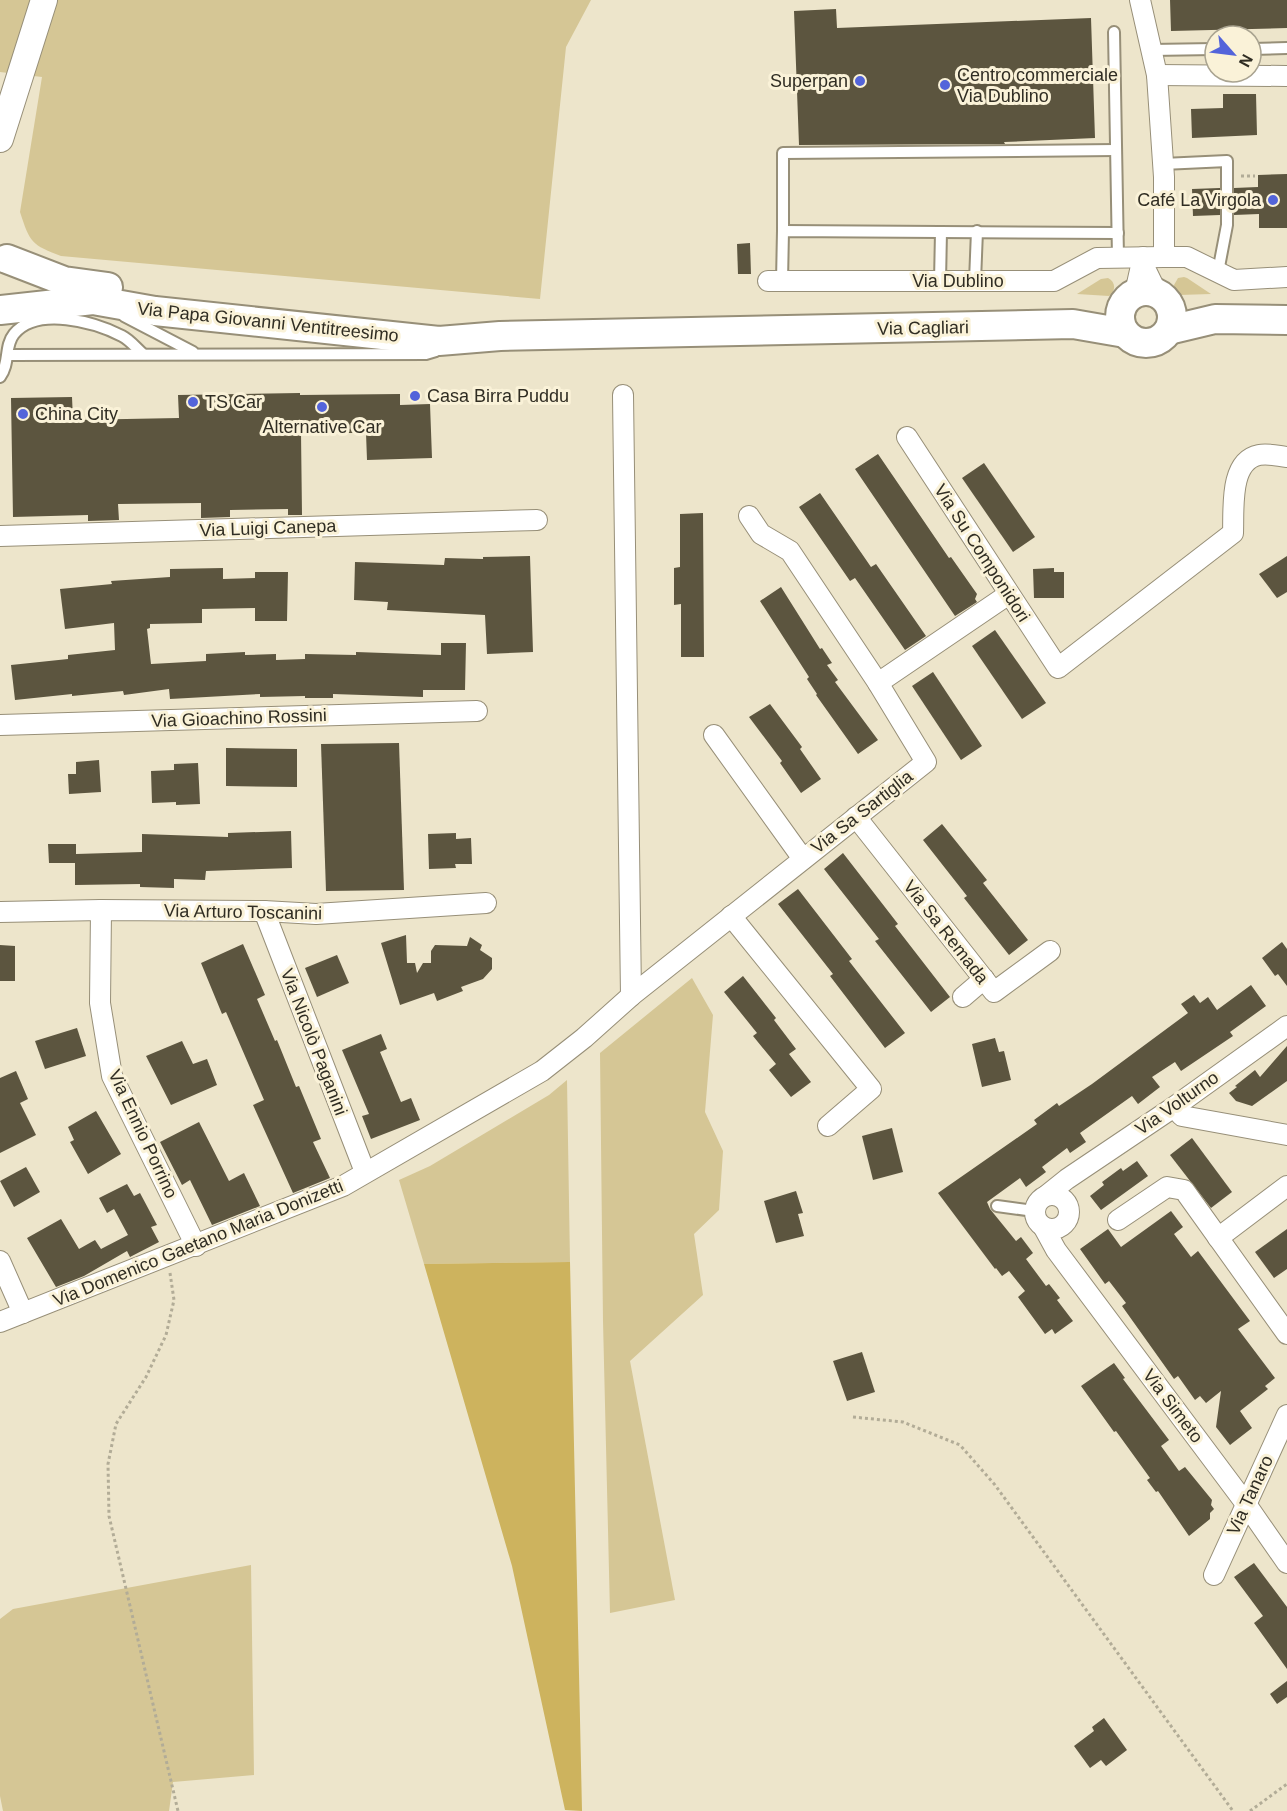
<svg xmlns="http://www.w3.org/2000/svg" width="1287" height="1811" font-family="Arial,sans-serif">
<style>
.green{fill:#d5c695}
.forest{fill:#cdb35e}
.building{fill:#5c553f}
.lines{fill:none;stroke-linecap:round;stroke-linejoin:round}
.service-casing{stroke:#978f78;stroke-width:14}
.minor-casing{stroke:#978f78;stroke-width:22}
.tertiary-casing{stroke:#978f78;stroke-width:28}
.secondary-casing{stroke:#978f78;stroke-width:32}
.path{stroke:#b2ac97;stroke-width:3;stroke-dasharray:3 3;stroke-linecap:butt}
.service{stroke:#fff;stroke-width:10}
.minor{stroke:#fff;stroke-width:20}
.tertiary{stroke:#fff;stroke-width:26}
.secondary{stroke:#fff;stroke-width:28}
.poi-dot{fill:#5364da;stroke:#faf2d8;stroke-width:2}
.labels{text-anchor:middle;stroke-width:6;stroke-linejoin:round;paint-order:stroke}
.poi-label{font-size:18px;fill:#302d23;stroke:#faf2d8;text-anchor:start}
.street-label{font-size:18px;fill:#302d23;stroke:#faf2d8}
</style>
<rect width="100%" height="100%" fill="#ede5cb"/>
<g class="green">
<path d="M0 0H591L566 47 540 299 61 256C32 245 30 243 20 212L42 77 0 72Z"/>
<polygon points="1184,277 1187,278 1211,294 1179,295 1175,291 1174,285 1178,278"/>
<path d="M1108 278C1116 282 1116 291 1109 296L1077 294 1101 279Z"/>
<polygon points="692,978 713,1015 705,1112 723,1151 719,1210 694,1234 703,1295 630,1361 675,1600 610,1613 603,1321 600,1053"/>
<polygon points="567,1080 570,1262 424,1264 399,1180 430,1166 549,1095"/>
<polygon points="251,1565 254,1775 173,1782 169,1811 3,1811 0,1796 0,1619 13,1609"/>
</g>
<polygon class="forest" points="570,1262 582,1811 565,1810 512,1566 424,1264"/>
<g class="building">
<polygon points="1170,0 1287,0 1287,28 1171,31"/>
<polygon points="836,9 837,28 1091,18 1095,138 1004,142 1005,144 799,145 794,11"/>
<polygon points="1223,94 1256,94 1257,135 1192,138 1191,109 1223,108"/>
<polygon points="1287,174 1287,228 1259,228 1259,214 1234,215 1234,188 1258,187 1258,175"/>
<polygon points="1220,188 1220,215 1193,216 1192,189"/>
<polygon points="750,243 751,274 738,274 737,244"/>
<polygon points="300,393 300,395 400,394 400,405 430,404 432,458 367,460 366,433 301,433 302,515 288,515 288,509 230,510 230,517 201,518 201,503 118,504 119,520 88,521 88,515 13,517 11,398 72,397 73,420 179,418 178,395"/>
<polygon points="878,454 949,558 951,557 977,594 975,599 977,602 955,616 855,469"/>
<polygon points="984,463 1035,537 1013,552 962,478"/>
<polygon points="820,493 871,567 876,564 926,636 905,650 855,578 850,581 799,507"/>
<polygon points="703,513 704,657 681,657 681,604 674,605 674,568 680,567 680,514"/>
<polygon points="530,556 533,652 487,654 485,615 387,610 388,602 354,600 355,562 444,565 445,558 483,559 483,557"/>
<polygon points="1287,556 1287,592 1277,598 1259,574"/>
<polygon points="223,568 223,579 255,578 255,572 288,572 287,621 255,621 255,608 202,609 202,623 150,624 150,628 147,629 151,664 206,661 206,654 245,652 245,655 276,654 276,660 305,659 305,654 356,655 356,652 441,655 441,643 466,643 465,690 423,690 423,697 333,694 333,698 305,698 305,696 260,697 260,694 170,699 169,689 124,695 123,691 72,696 72,694 15,700 11,665 68,659 68,655 115,650 114,623 65,629 60,589 112,584 111,581 170,577 170,569"/>
<polygon points="1054,568 1054,572 1064,572 1064,598 1034,598 1033,569"/>
<polygon points="781,587 820,649 822,648 832,663 827,665 838,680 835,682 878,740 858,754 816,695 817,694 807,679 809,677 760,601"/>
<polygon points="995,630 1046,703 1022,719 972,646"/>
<polygon points="933,672 982,746 961,760 912,686"/>
<polygon points="770,704 802,747 800,749 821,779 801,793 780,763 782,761 749,717"/>
<polygon points="399,743 404,890 326,891 321,744"/>
<polygon points="226,748 297,749 297,787 226,786"/>
<polygon points="99,760 101,792 69,794 68,774 76,774 76,762"/>
<polygon points="198,763 200,804 176,805 176,802 152,803 151,771 174,770 174,764"/>
<polygon points="942,824 987,880 983,883 1028,940 1009,955 964,898 967,896 923,840"/>
<polygon points="291,831 292,868 206,871 205,880 174,879 174,888 140,887 140,884 75,885 75,863 49,863 48,844 76,844 76,854 142,852 142,834 228,837 228,833"/>
<polygon points="456,833 456,839 471,838 472,864 455,864 456,868 429,869 428,834"/>
<polygon points="843,853 898,924 895,926 950,997 931,1012 875,941 879,939 824,869"/>
<polygon points="798,889 852,959 849,961 905,1033 885,1048 830,976 833,974 778,904"/>
<polygon points="406,935 407,963 415,963 417,973 423,963 431,963 431,951 435,945 467,946 470,937 482,945 480,950 492,958 492,969 483,979 461,987 463,991 437,1001 434,993 400,1005 381,943"/>
<polygon points="1282,942 1287,949 1287,986 1278,974 1275,976 1262,958"/>
<polygon points="243,944 265,995 257,999 275,1041 277,1040 296,1087 299,1086 321,1139 313,1142 330,1178 293,1193 253,1105 264,1100 226,1012 222,1014 201,963"/>
<polygon points="0,945 15,946 15,981 0,981"/>
<polygon points="337,955 349,983 317,997 305,968"/>
<polygon points="743,976 776,1018 774,1020 796,1049 789,1054 811,1082 791,1097 769,1070 776,1064 753,1036 757,1033 724,992"/>
<polygon points="1251,985 1266,1006 1230,1032 1233,1036 1181,1071 1175,1062 1152,1077 1160,1087 1138,1104 1132,1096 1080,1133 1086,1142 1070,1153 1067,1148 1042,1167 1046,1172 1026,1187 1020,1178 987,1202 990,1209 1016,1241 1021,1237 1033,1253 1026,1259 1046,1286 1049,1284 1060,1298 1057,1300 1073,1321 1055,1334 1052,1329 1045,1334 1018,1297 1025,1291 1009,1271 1002,1276 996,1268 995,1269 938,1193 1037,1124 1034,1120 1057,1103 1059,1106 1092,1084 1188,1013 1181,1004 1194,995 1200,1003 1208,997 1217,1010"/>
<polygon points="77,1028 86,1056 45,1069 35,1041"/>
<polygon points="381,1034 387,1049 380,1052 401,1102 411,1098 420,1120 371,1139 362,1116 369,1114 342,1050"/>
<polygon points="995,1038 999,1052 1004,1051 1011,1080 982,1087 972,1044"/>
<polygon points="182,1041 193,1064 207,1059 217,1085 171,1105 146,1056"/>
<polygon points="1287,1046 1287,1081 1252,1106 1236,1101 1229,1093 1237,1087 1235,1086 1255,1070 1260,1077"/>
<polygon points="16,1071 28,1099 20,1103 36,1135 0,1153 0,1078"/>
<polygon points="96,1111 121,1154 88,1174 70,1142 74,1140 68,1127"/>
<polygon points="199,1122 229,1181 244,1173 260,1206 212,1225 190,1180 182,1185 160,1142"/>
<polygon points="892,1128 903,1172 873,1180 862,1136"/>
<polygon points="1192,1138 1232,1192 1211,1208 1170,1155"/>
<polygon points="1137,1161 1148,1176 1101,1210 1090,1196 1104,1185 1102,1182 1121,1168 1123,1171"/>
<polygon points="26,1167 40,1192 14,1207 0,1181"/>
<polygon points="127,1184 134,1196 140,1193 157,1225 151,1227 159,1242 130,1257 127,1251 84,1276 56,1287 27,1238 61,1219 79,1249 95,1240 101,1249 128,1235 114,1209 107,1213 99,1198"/>
<polygon points="796,1191 803,1213 798,1214 804,1236 776,1243 764,1201"/>
<polygon points="1171,1211 1183,1227 1174,1234 1191,1257 1198,1251 1250,1321 1238,1329 1275,1378 1265,1386 1268,1389 1240,1411 1252,1428 1230,1445 1216,1427 1221,1391 1206,1403 1200,1396 1195,1400 1178,1376 1174,1379 1122,1306 1126,1303 1109,1281 1105,1284 1080,1249 1108,1229 1121,1247"/>
<polygon points="1287,1229 1287,1269 1274,1278 1255,1252"/>
<polygon points="862,1352 875,1392 847,1401 833,1361"/>
<polygon points="1114,1363 1125,1378 1123,1379 1169,1440 1161,1446 1179,1471 1185,1467 1212,1500 1211,1505 1214,1509 1210,1513 1210,1519 1189,1536 1158,1491 1156,1492 1147,1480 1150,1478 1116,1431 1114,1432 1081,1386"/>
<polygon points="1254,1563 1287,1607 1287,1669 1254,1623 1263,1616 1234,1577"/>
<polygon points="1287,1681 1287,1697 1277,1704 1270,1694"/>
<polygon points="1104,1718 1127,1750 1106,1766 1101,1760 1090,1768 1074,1746 1094,1731 1092,1727"/>
</g>
<g class="lines">
<g class="service-casing">
<g id="service">
<polyline points="1114,32 1118,257"/>
<polyline points="1251,49 1287,48"/>
<polyline points="1151,50 1215,49"/>
<polyline points="1163,164 1227,161 1227,225 1218,272"/>
<polyline points="783,231 783,153 1116,150"/>
<polyline points="782,281 783,231 1118,233"/>
<polyline points="940,281 941,232"/>
<polyline points="975,281 977,231"/>
<polyline points="124,316 193,352"/>
<polyline points="8,355 426,354 436,351"/>
<path d="M0 377C10 364 4 346 14 334 37 306 95 322 122 336 130 340 136 348 143 354"/>
<polyline points="997,1206 1034,1211"/>
</g>
</g>
<g class="minor-casing">
<g id="minor">
<polyline points="1140,0 1157,75 1164,177 1164,257"/>
<polyline points="1157,75 1287,76"/>
<polyline points="1143,264 1157,293"/>
<polyline points="768,281 1054,281 1097,258 1164,257 1187,257 1234,280 1287,277"/>
<polyline points="1135,293 1143,257"/>
<polyline points="623,395 631,996"/>
<path d="M907 437 1058 668 1233 533C1234 509 1229 461 1259 455 1268 453 1278 456 1287 457"/>
<polyline points="0,536 537,520"/>
<polyline points="878,683 1009,594"/>
<polyline points="0,725 477,711"/>
<polyline points="714,735 803,859"/>
<polyline points="856,817 994,992 1050,951"/>
<polyline points="101,910 100,1003 112,1076 196,1246"/>
<polyline points="264,911 365,1172"/>
<polyline points="0,912 101,910 264,911 316,914 486,903"/>
<polyline points="731,916 871,1089 828,1126"/>
<polyline points="963,997 984,979"/>
<polyline points="1174,1107 1182,1116 1287,1135"/>
<circle cx="1052" cy="1212" r="17"/>
<polyline points="1047,1195 1067,1179 1174,1107 1287,1026"/>
<polyline points="1118,1220 1167,1187 1184,1190 1287,1334"/>
<polyline points="1044,1228 1056,1250 1246,1504 1287,1563"/>
<polyline points="1218,1238 1287,1186"/>
<polyline points="0,1261 23,1313"/>
<polyline points="0,1322 343,1186 542,1071 584,1038 631,996 926,762 878,683 790,551 761,534 749,516"/>
<polyline points="1214,1575 1287,1415"/>
</g>
</g>
<g class="tertiary-casing">
<polyline id="tertiary" points="0,139 44,0"/>
</g>
<g class="secondary-casing">
<g id="secondary">
<polyline points="7,259 64,281 108,287"/>
<circle cx="1146" cy="317" r="26"/>
<polyline points="0,310 93,300 155,311 439,341 500,336 1073,324 1125,333"/>
<polyline points="1169,330 1215,319 1287,320"/>
</g>
</g>
<g class="path">
<polyline points="1241,176 1255,176"/>
<polyline points="170,1273 174,1300 166,1335 146,1377 116,1424 108,1464 109,1516 178,1811"/>
<polyline points="853,1417 903,1422 960,1445 995,1485 1233,1811"/>
<polyline points="1250,1811 1287,1784"/>
</g>
<use href="#service" class="service"/>
<use href="#minor" class="minor"/>
<use href="#tertiary" class="tertiary"/>
<use href="#secondary" class="secondary"/>
</g>
<g class="poi-dot">
<circle cx="860" cy="81" r="6"/>
<circle cx="945" cy="85" r="6"/>
<circle cx="1273" cy="200" r="6"/>
<circle cx="415" cy="396" r="6"/>
<circle cx="193" cy="402" r="6"/>
<circle cx="322" cy="407" r="6"/>
<circle cx="23" cy="414" r="6"/>
</g>
<g class="labels">
<g class="poi-label">
<text x="957" y="81">Centro commerciale<tspan x="957" dy="21">Via Dublino</tspan></text>
<text x="848" y="87" text-anchor="end">Superpan</text>
<text x="1261" y="206" text-anchor="end">Café La Virgola</text>
<text x="427" y="402">Casa Birra Puddu</text>
<text x="205" y="408">TS Car</text>
<text x="35" y="420">China City</text>
<text x="322" y="433" text-anchor="middle">Alternative Car</text>
</g>
<g class="street-label">
<text x="958" y="287">Via Dublino</text>
<text transform="translate(268 322) rotate(6)" y="6">Via Papa Giovanni Ventitreesimo</text>
<text transform="translate(923 328) rotate(-1)" y="6">Via Cagliari</text>
<text transform="translate(268 528) rotate(-2)" y="6">Via Luigi Canepa</text>
<text transform="translate(982 553) rotate(57)" y="6">Via Su Componidori</text>
<text transform="translate(239 718) rotate(-2)" y="6">Via Gioachino Rossini</text>
<text transform="translate(862 812) rotate(-38)" y="6">Via Sa Sartiglia</text>
<text transform="translate(243 912) rotate(1)" y="6">Via Arturo Toscanini</text>
<text transform="translate(946 932) rotate(52)" y="6">Via Sa Remada</text>
<text transform="translate(314 1042) rotate(69)" y="6">Via Nicolò Paganini</text>
<text transform="translate(1177 1103) rotate(-35)" y="6">Via Volturno</text>
<text transform="translate(143 1134) rotate(65)" y="6">Via Ennio Porrino</text>
<text transform="translate(198 1243) rotate(-22)" y="6">Via Domenico Gaetano Maria Donizetti</text>
<text transform="translate(1173 1406) rotate(53)" y="6">Via Simeto</text>
<text transform="translate(1250 1495) rotate(-65)" y="6">Via Tanaro</text>
</g>
</g>
<g transform="translate(1233 54) rotate(118)"><circle r="28" fill="#faf2d8" stroke="#a9a390" stroke-width="1.5"/>
<path d="M0-4.5L10 22L0 15L-10 22Z" fill="#5364da"/>
<text y="-9" font-size="16" font-weight="bold" text-anchor="middle" fill="#302d23">N</text>
</g>
</svg>
